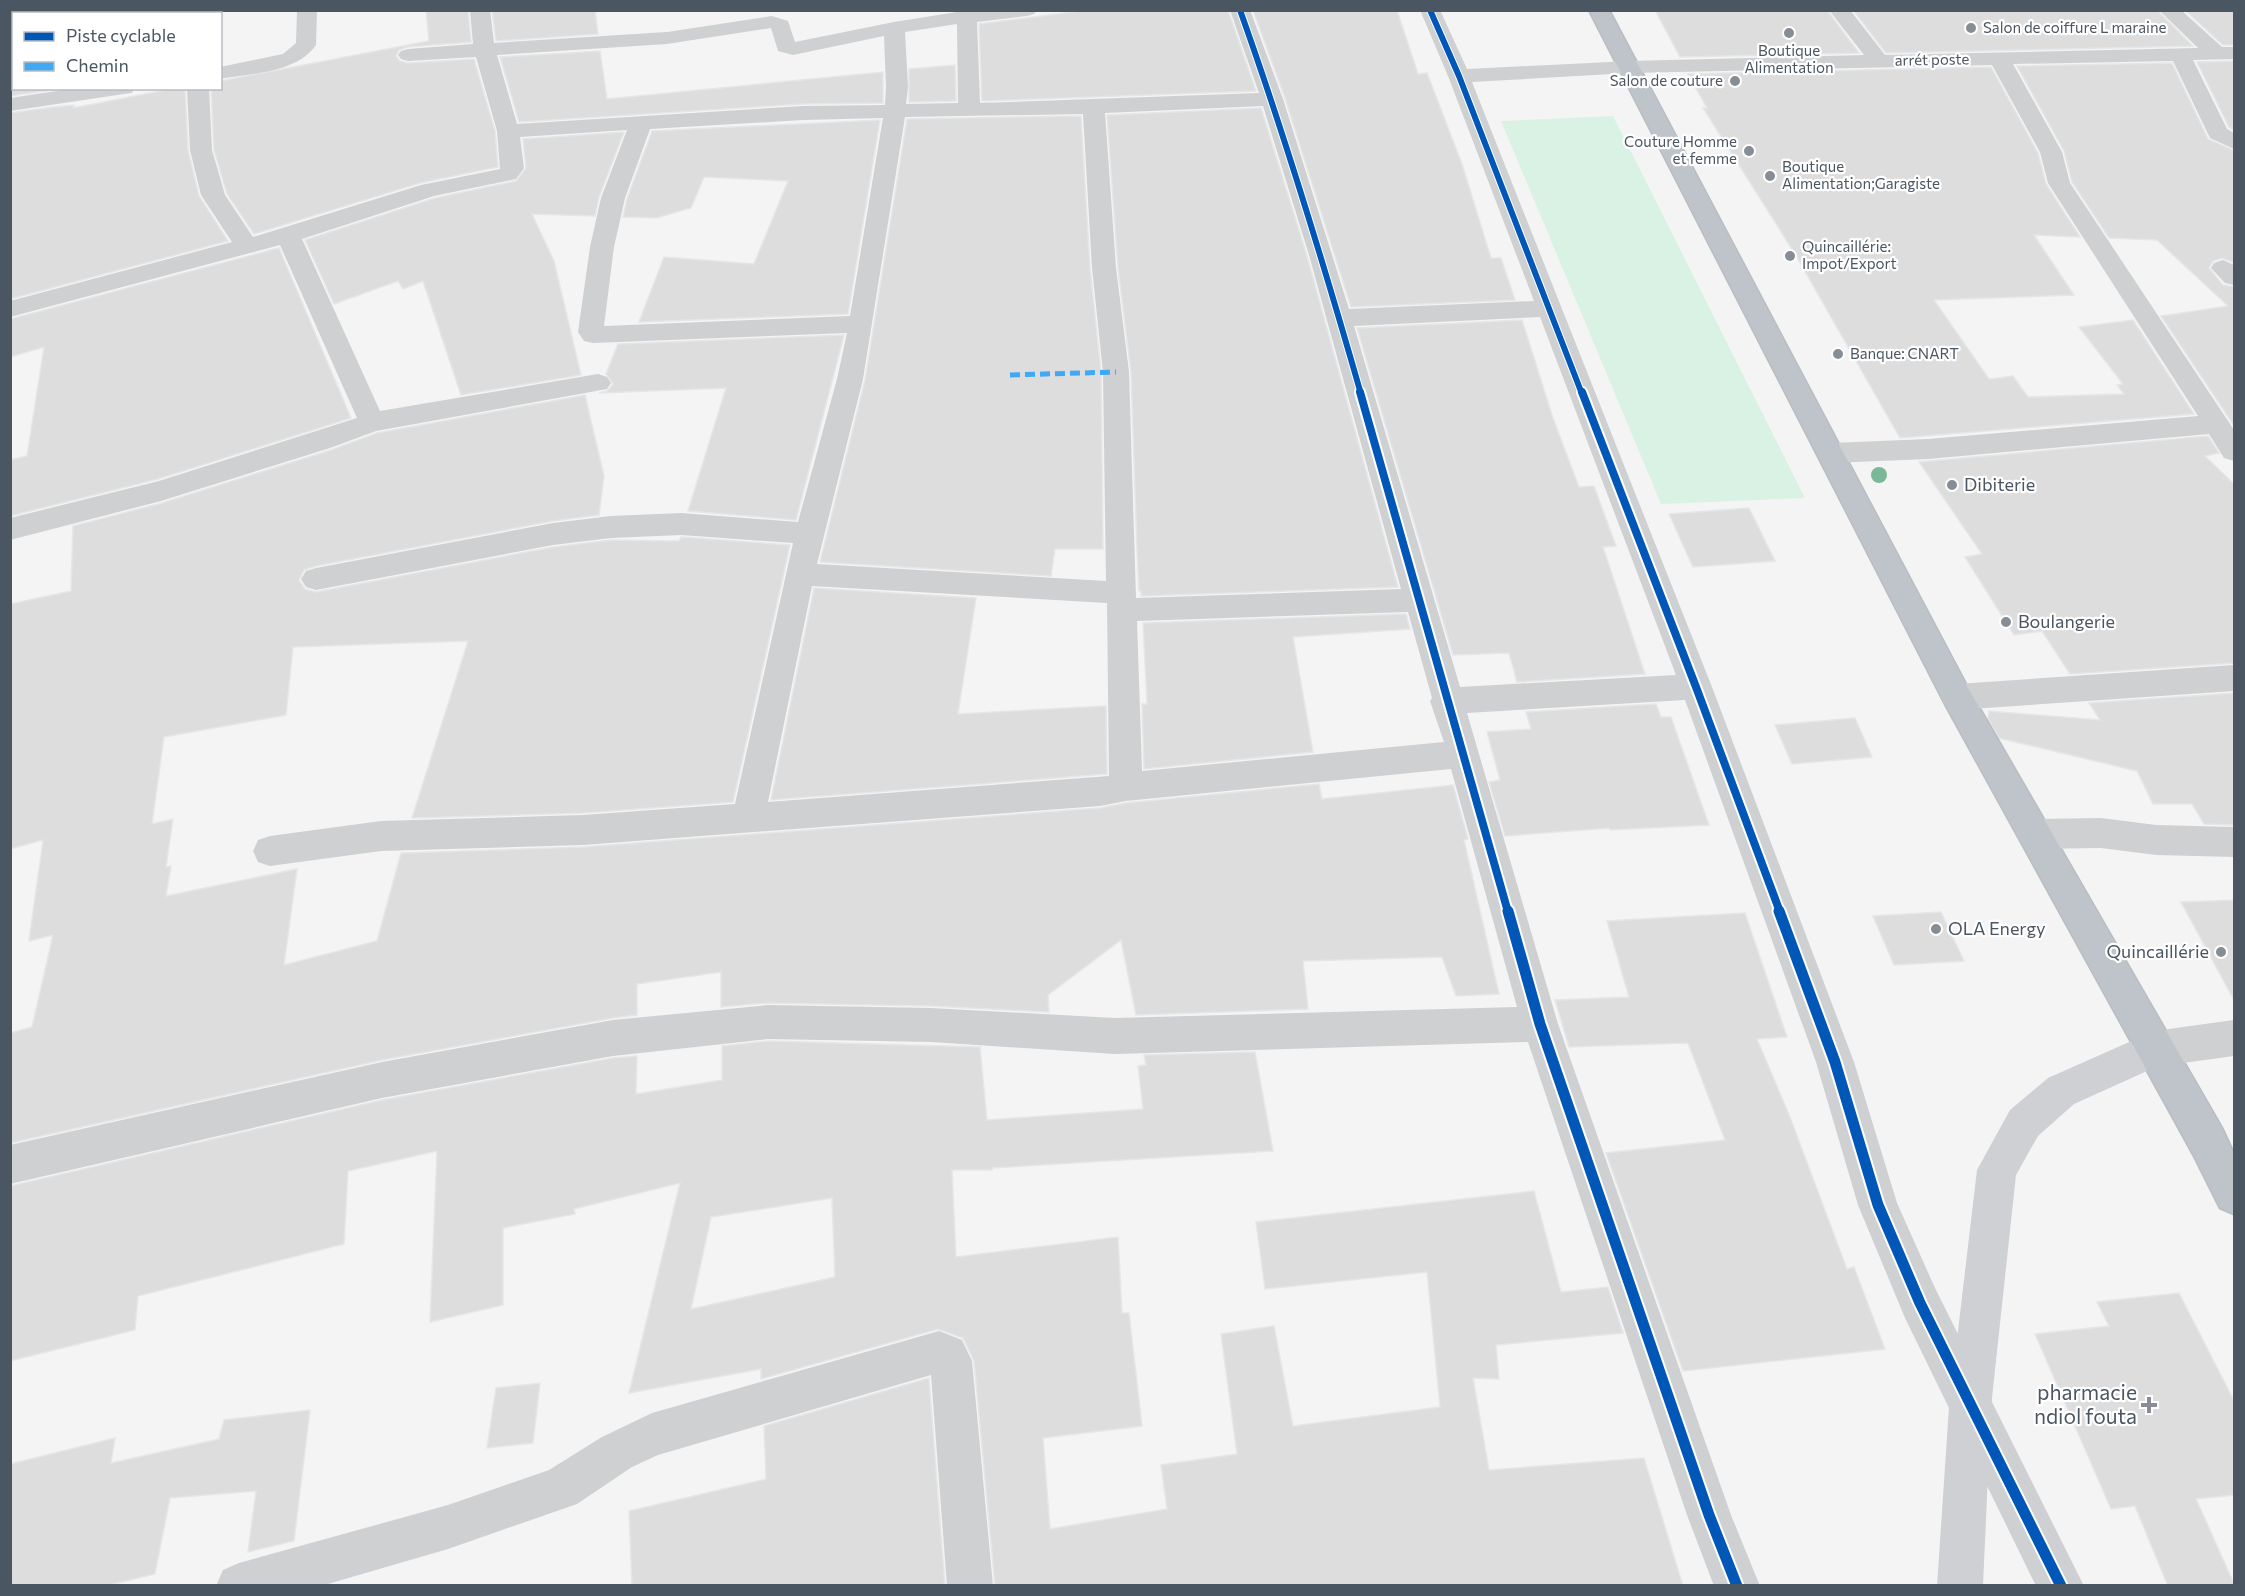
<svg xmlns="http://www.w3.org/2000/svg" width="2245" height="1596" font-family="Commissioner,sans-serif">
<style>
.green{fill:#d9f2e3}
.building{fill:#ddddde;stroke:#e5e6e7;stroke-width:1.5;fill-rule:evenodd}
.lines{fill:none;stroke-linecap:round;stroke-linejoin:round}
.highway-casing{stroke:#b9bec3;stroke-width:3}
.street{fill:#ced0d2;fill-rule:evenodd}
.secondary{fill:#ced0d4;fill-rule:evenodd}
.highway{fill:#bec4c9;fill-rule:evenodd}
.quiet{stroke:#3fa9f5;stroke-width:5;stroke-dasharray:10 5;stroke-linecap:butt}
.cycleway-far2-casing{stroke:#fff;stroke-width:8}
.cycleway-far1-casing{stroke:#fff;stroke-width:12}
.cycleway-casing{stroke:#fff;stroke-width:15}
.cycleway-far2{stroke:#0057b8;stroke-width:6}
.cycleway-far1{stroke:#0057b8;stroke-width:8}
.cycleway{stroke:#0057b8;stroke-width:11}
.tree{fill:#7ab899}
.poi-dot{fill:#868d94;stroke:#fff;stroke-width:2}
.labels{text-anchor:middle;stroke-width:4.5;stroke-linejoin:round;paint-order:stroke}
.far-poi-label{font-size:15px;fill:#4a5661;stroke:#fff;text-anchor:start}
.far-street-label{font-size:15px;fill:#4a5661;stroke:#fff}
.poi-label{font-size:18px;fill:#4a5661;stroke:#fff;text-anchor:start}
.near-poi-label{font-size:21px;fill:#4a5661;stroke:#fff;text-anchor:end}
</style>
<rect width="100%" height="100%" fill="#f4f4f4"/>
<polygon class="green" points="1613,116 1805,498 1661,504 1501,121"/>
<g class="building">
<polygon points="10,10 78,10 77,14 14,14 14,88 58,89 10,96"/>
<polygon points="426,10 468,10 471,42 407,47 399,50 396,56 400,61 408,63 474,59 495,131 498,167 420,183 254,234 227,194 214,150 211,88 220,88 220,81 429,41"/>
<polygon points="492,10 595,10 598,34 496,41"/>
<polygon points="1088,10 1228,10 1256,91 982,101 979,24"/>
<polygon points="1253,10 1397,10 1418,74 1427,73 1462,164 1491,258 1501,258 1515,300 1351,307 1285,98"/>
<polygon points="1655,10 1827,10 1859,53 1680,57"/>
<polygon points="1853,10 2157,10 2193,46 1886,53"/>
<polygon points="2185,10 2235,10 2235,45 2223,45"/>
<polygon points="600,51 607,99 883,72 883,103 803,104 519,122 500,57"/>
<polygon points="2235,61 2235,131 2229,127 2197,62"/>
<polygon points="2172,63 2208,139 2235,151 2235,263 2222,258 2213,261 2209,268 2223,285 2235,287 2235,427 2161,316 2228,306 2157,240 2109,238 2072,182 2064,151 2017,66"/>
<polygon points="955,65 956,101 909,102 909,69"/>
<polygon points="1991,67 2038,153 2046,184 2080,237 2034,235 2074,295 1934,300 1989,379 2013,376 2028,397 2124,394 2117,385 2123,384 2079,327 2133,320 2194,414 1900,438 1795,254 1703,108 1707,108 1688,74"/>
<polygon points="176,88 185,88 188,150 199,196 228,241 10,299 10,113 54,107 74,105 73,108"/>
<polygon points="1261,108 1307,256 1398,587 1141,596 1141,591 1139,591 1137,550 1131,372 1118,268 1107,115"/>
<polygon points="1081,116 1090,268 1101,372 1103,549 1055,549 1051,576 820,562 865,380 907,119"/>
<polygon points="880,120 848,314 639,322 664,257 754,264 788,181 704,177 691,208 656,218 623,217 627,199 652,131"/>
<polygon points="624,132 599,197 595,216 532,214 554,261 581,375 461,395 423,281 403,289 398,281 334,304 305,240 435,198 516,181 526,168 523,139"/>
<polygon points="279,248 351,418 158,479 10,516 10,460 27,456 44,347 10,357 10,319"/>
<polygon points="1522,320 1553,418 1579,487 1594,486 1616,546 1603,547 1645,674 1517,682 1509,653 1453,655 1357,328"/>
<polygon points="844,335 796,520 688,511 726,388 599,393 607,391 613,384 606,374 618,344"/>
<polygon points="585,395 604,476 599,515 553,521 316,566 304,570 299,580 305,589 316,592 553,547 611,540 679,541 681,537 790,545 733,802 583,813 412,818 468,641 293,647 286,715 164,737 152,824 173,819 166,867 171,866 166,896 297,869 284,965 377,941 401,853 583,847 1100,808 1126,803 1319,784 1322,799 1453,785 1468,839 1464,840 1499,994 1456,996 1442,957 1303,961 1308,1009 1136,1015 1121,940 1048,995 1049,1012 931,1006 768,1003 721,1007 721,972 637,984 637,1015 613,1018 382,1060 10,1143 10,1033 32,1027 53,935 29,941 43,840 10,849 10,604 71,591 73,526 162,503 331,450 377,433"/>
<polygon points="2208,436 2219,453 2205,456 2235,485 2235,663 2070,674 2042,631 2014,635 1965,557 1982,554 1919,462"/>
<polygon points="1749,508 1775,561 1693,567 1669,514"/>
<polygon points="814,588 976,598 958,714 1106,706 1107,774 771,800"/>
<polygon points="1406,614 1410,629 1293,637 1313,752 1144,769 1142,704 1147,704 1143,623"/>
<polygon points="2235,693 2235,825 2204,824 2192,804 2153,804 2137,771 1999,738 1988,719 1989,711 2100,720 2089,703"/>
<polygon points="1656,704 1661,717 1671,717 1709,825 1610,830 1609,828 1505,836 1489,782 1500,780 1487,732 1531,729 1526,712"/>
<polygon points="1855,718 1872,757 1792,764 1775,725"/>
<polygon points="2235,900 2235,1002 2181,902"/>
<polygon points="1941,912 1964,961 1894,965 1873,916"/>
<polygon points="1745,913 1787,1037 1757,1039 1790,1117 1847,1269 1854,1267 1885,1349 1683,1371 1606,1153 1725,1140 1688,1043 1569,1047 1555,1000 1629,997 1607,921"/>
<path d="M768 1041 980 1047 987 1120 1143 1109 1138 1066 1146 1065 1144 1055 1255 1052 1273 1151 992 1168V1170H952L956 1257 1118 1237 1122 1313H1129L1142 1426 1043 1438 1050 1529 1167 1509 1161 1465 1237 1454 1221 1334 1274 1326 1293 1426 1440 1407 1427 1272 1265 1289 1256 1222 1534 1191 1561 1292 1608 1287 1623 1333 1496 1345 1499 1379 1473 1378 1489 1470 1644 1458 1683 1586H995L974 1361 963 1338 938 1329 761 1379V1369L629 1393 680 1183 574 1209 575 1214 503 1228V1305L430 1322 437 1151 348 1171 344 1244 138 1296 135 1330 10 1361V1186L382 1100 613 1058 637 1056 636 1094 722 1080V1046ZM832 1198 835 1277 691 1309 711 1217Z"/>
<polygon points="2179,1293 2235,1403 2235,1495 2196,1499 2235,1586 2168,1586 2135,1506 2111,1509 2035,1334 2109,1326 2097,1302"/>
<polygon points="929,1378 945,1586 632,1586 629,1511 766,1479 764,1426"/>
<polygon points="540,1383 533,1443 487,1448 496,1388"/>
<polygon points="310,1410 294,1541 248,1552 256,1491 170,1498 155,1574 105,1586 10,1586 10,1464 115,1438 111,1463 219,1439 224,1420"/>
</g>
<g class="lines">
<g class="highway-casing">
<polygon id="highway" points="1589,10 1609,10 1968,688 2222,1128 2234,1154 2234,1214 2220,1208 2194,1156 1946,706"/>
</g>
<g class="street">
<path d="M297 10H317L316 45C297 73 252 73 220 79V67L283 54 296 43Z"/>
<path d="M470 10H490L494 43 667 32 772 16 788 21 795 42 894 22 957 12 1037 10 1034 14 1027 16 977 22 980 103 1259 93 1230 10H1250L1283 99 1349 309 1534 301 1448 76 1420 10H1440L1467 69 1630 61 1864 55 1829 10H1850L1885 55 2198 48 2159 10H2181L2222 47H2234V59L2193 60 2227 129 2234 133V149L2210 138 2173 61 2013 64 2062 152 2070 183 2234 430V461L2224 458 2209 434 1928 459 1831 463 1821 460 1817 453 1821 446 1831 443 1928 439 2198 416 2048 183 2040 152 1992 65 1630 73 1472 82 1712 687 1854 1062 1897 1203 1935 1288 2084 1586H2036L1905 1318 1858 1205 1816 1062 1685 700 1467 713 1558 1024 1731 1515 1760 1586H1714L1687 1515 1528 1042 1115 1054 931 1042 768 1039 613 1056 382 1098 10 1184V1145L382 1062 613 1020 768 1005 931 1008 1115 1018 1517 1007 1451 769 1126 801 1100 806 583 845 381 851 270 866 258 862 253 851 258 840 270 836 381 821 583 815 735 804 793 543 681 535 611 538 553 545 316 590 306 587 301 579 306 571 316 568 553 523 611 516 681 513 798 522 837 379 847 333 593 343 584 341 578 332 590 247 601 198 627 130 520 137 524 168 516 179 434 196 302 239 380 411 598 374 607 377 611 383 607 389 376 431 330 448 161 501 10 540V518L159 481 357 418 280 245 10 317V301L232 242 201 195 190 150 187 88H209L212 150 225 195 253 237 421 185 500 169 497 131 476 57 408 61 401 59 398 55 401 51 408 49 473 44ZM957 24 958 103 906 104 908 87 905 32ZM771 28 778 51 793 55 884 36 886 87 885 105 803 106 517 124 497 55 667 44ZM1263 106 1309 255 1401 589 1136 598 1129 372 1116 268 1105 113ZM1083 114 1092 268 1103 372 1106 581 817 564 863 379 905 117ZM883 118 850 316 604 326 614 247 625 198 650 129 803 120ZM1540 317 1676 675 1460 687 1354 326ZM812 586 1107 603 1109 776 768 802ZM1408 612 1432 698 1430 701 1444 742 1142 771 1137 621Z"/>
<polygon points="77,88 134,88 132,93 124,94 10,111 10,98"/>
<polygon points="2223,260 2234,265 2234,285 2225,283 2211,268 2214,263"/>
<polygon points="2234,665 2234,691 1957,710 1946,706 1941,697 1946,688 1957,684"/>
<polygon points="2101,818 2156,825 2234,827 2234,857 2156,855 2101,848 2034,849 2022,844 2017,834 2022,824 2034,819"/>
<polygon points="2234,1020 2234,1056 2154,1067 2141,1062 2135,1049 2141,1036 2154,1031"/>
<polygon points="939,1331 962,1340 972,1361 993,1586 947,1586 931,1375 658,1455 632,1467 577,1504 448,1549 321,1586 216,1586 223,1570 239,1563 448,1505 549,1470 602,1437 652,1413"/>
</g>
<polygon class="secondary" points="2154,1031 2167,1036 2173,1049 2167,1062 2074,1104 2038,1136 2016,1175 1991,1407 1983,1586 1937,1586 1949,1407 1977,1170 2010,1110 2048,1078"/>
<use href="#highway" class="highway"/>
<polyline class="quiet" points="1010,375 1116,372"/>
<g class="cycleway-far2-casing">
<g id="cycleway-far2">
<path d="M1240 10C1285 136 1324 265 1361 394"/>
<polyline points="1430,10 1459,76 1582,394"/>
</g>
</g>
<g class="cycleway-far1-casing">
<g id="cycleway-far1">
<polyline points="1360,392 1508,912"/>
<polyline points="1582,392 1696,687 1780,912"/>
</g>
</g>
<g class="cycleway-casing">
<g id="cycleway">
<polyline points="1508,911 1540,1024 1709,1515 1737,1586"/>
<polyline points="1779,911 1835,1062 1878,1205 1920,1303 2061,1586"/>
</g>
</g>
<use href="#cycleway-far2" class="cycleway-far2"/>
<use href="#cycleway-far1" class="cycleway-far1"/>
<use href="#cycleway" class="cycleway"/>
</g>
<circle class="tree" cx="1879" cy="475" r="8"/>
<g class="poi-dot">
<circle cx="1971" cy="28" r="6"/>
<circle cx="1789" cy="33" r="6"/>
<circle cx="1735" cy="81" r="6"/>
<circle cx="1749" cy="151" r="6"/>
<circle cx="1770" cy="176" r="6"/>
<circle cx="1790" cy="256" r="6"/>
<circle cx="1838" cy="354" r="6"/>
<circle cx="1952" cy="485" r="6"/>
<circle cx="2006" cy="622" r="6"/>
<circle cx="1936" cy="929" r="6"/>
<circle cx="2221" cy="952" r="6"/>
<path d="M2146 1396h6v6h6v6h-6v6h-6v-6h-6v-6h6z"/>
</g>
<g class="labels">
<g class="far-poi-label">
<text x="1983" y="33">Salon de coiffure L maraine</text>
<text x="1789" y="56" text-anchor="middle">Boutique<tspan x="1789" dy="17">Alimentation</tspan></text>
<text x="1723" y="86" text-anchor="end">Salon de couture</text>
<text x="1737" y="147" text-anchor="end">Couture Homme<tspan x="1737" dy="17">et femme</tspan></text>
<text x="1782" y="172">Boutique<tspan x="1782" dy="17">Alimentation;Garagiste</tspan></text>
<text x="1802" y="252">Quincaillérie:<tspan x="1802" dy="17">Impot/Export</tspan></text>
<text x="1850" y="359">Banque: CNART</text>
</g>
<g class="far-street-label">
<text transform="translate(1932 60) rotate(-1)" y="5">arrét poste</text>
</g>
<g class="poi-label">
<text x="1964" y="491">Dibiterie</text>
<text x="2018" y="628">Boulangerie</text>
<text x="1948" y="935">OLA Energy</text>
<text x="2209" y="958" text-anchor="end">Quincaillérie</text>
</g>
<g class="near-poi-label">
<text x="2137" y="1400">pharmacie<tspan x="2137" dy="24">ndiol fouta</tspan></text>
</g>
</g>
<rect width="2245" height="1596" fill="none" stroke="#4a5661" stroke-width="24"/>
<rect x="12" y="12" width="210" height="78" fill="#ffffff" stroke="#b7bbc0" stroke-width="1.5"/>
<rect x="24" y="32" width="30" height="9" fill="#0057b8" stroke="#b7bbc0" stroke-width="1.5"/>
<text x="66" y="42" font-size="18" fill="#4a5661">Piste cyclable</text>
<rect x="24" y="62" width="30" height="9" fill="#3fa9f5" stroke="#b7bbc0" stroke-width="1.5"/>
<text x="66" y="72" font-size="18" fill="#4a5661">Chemin</text>
</svg>
